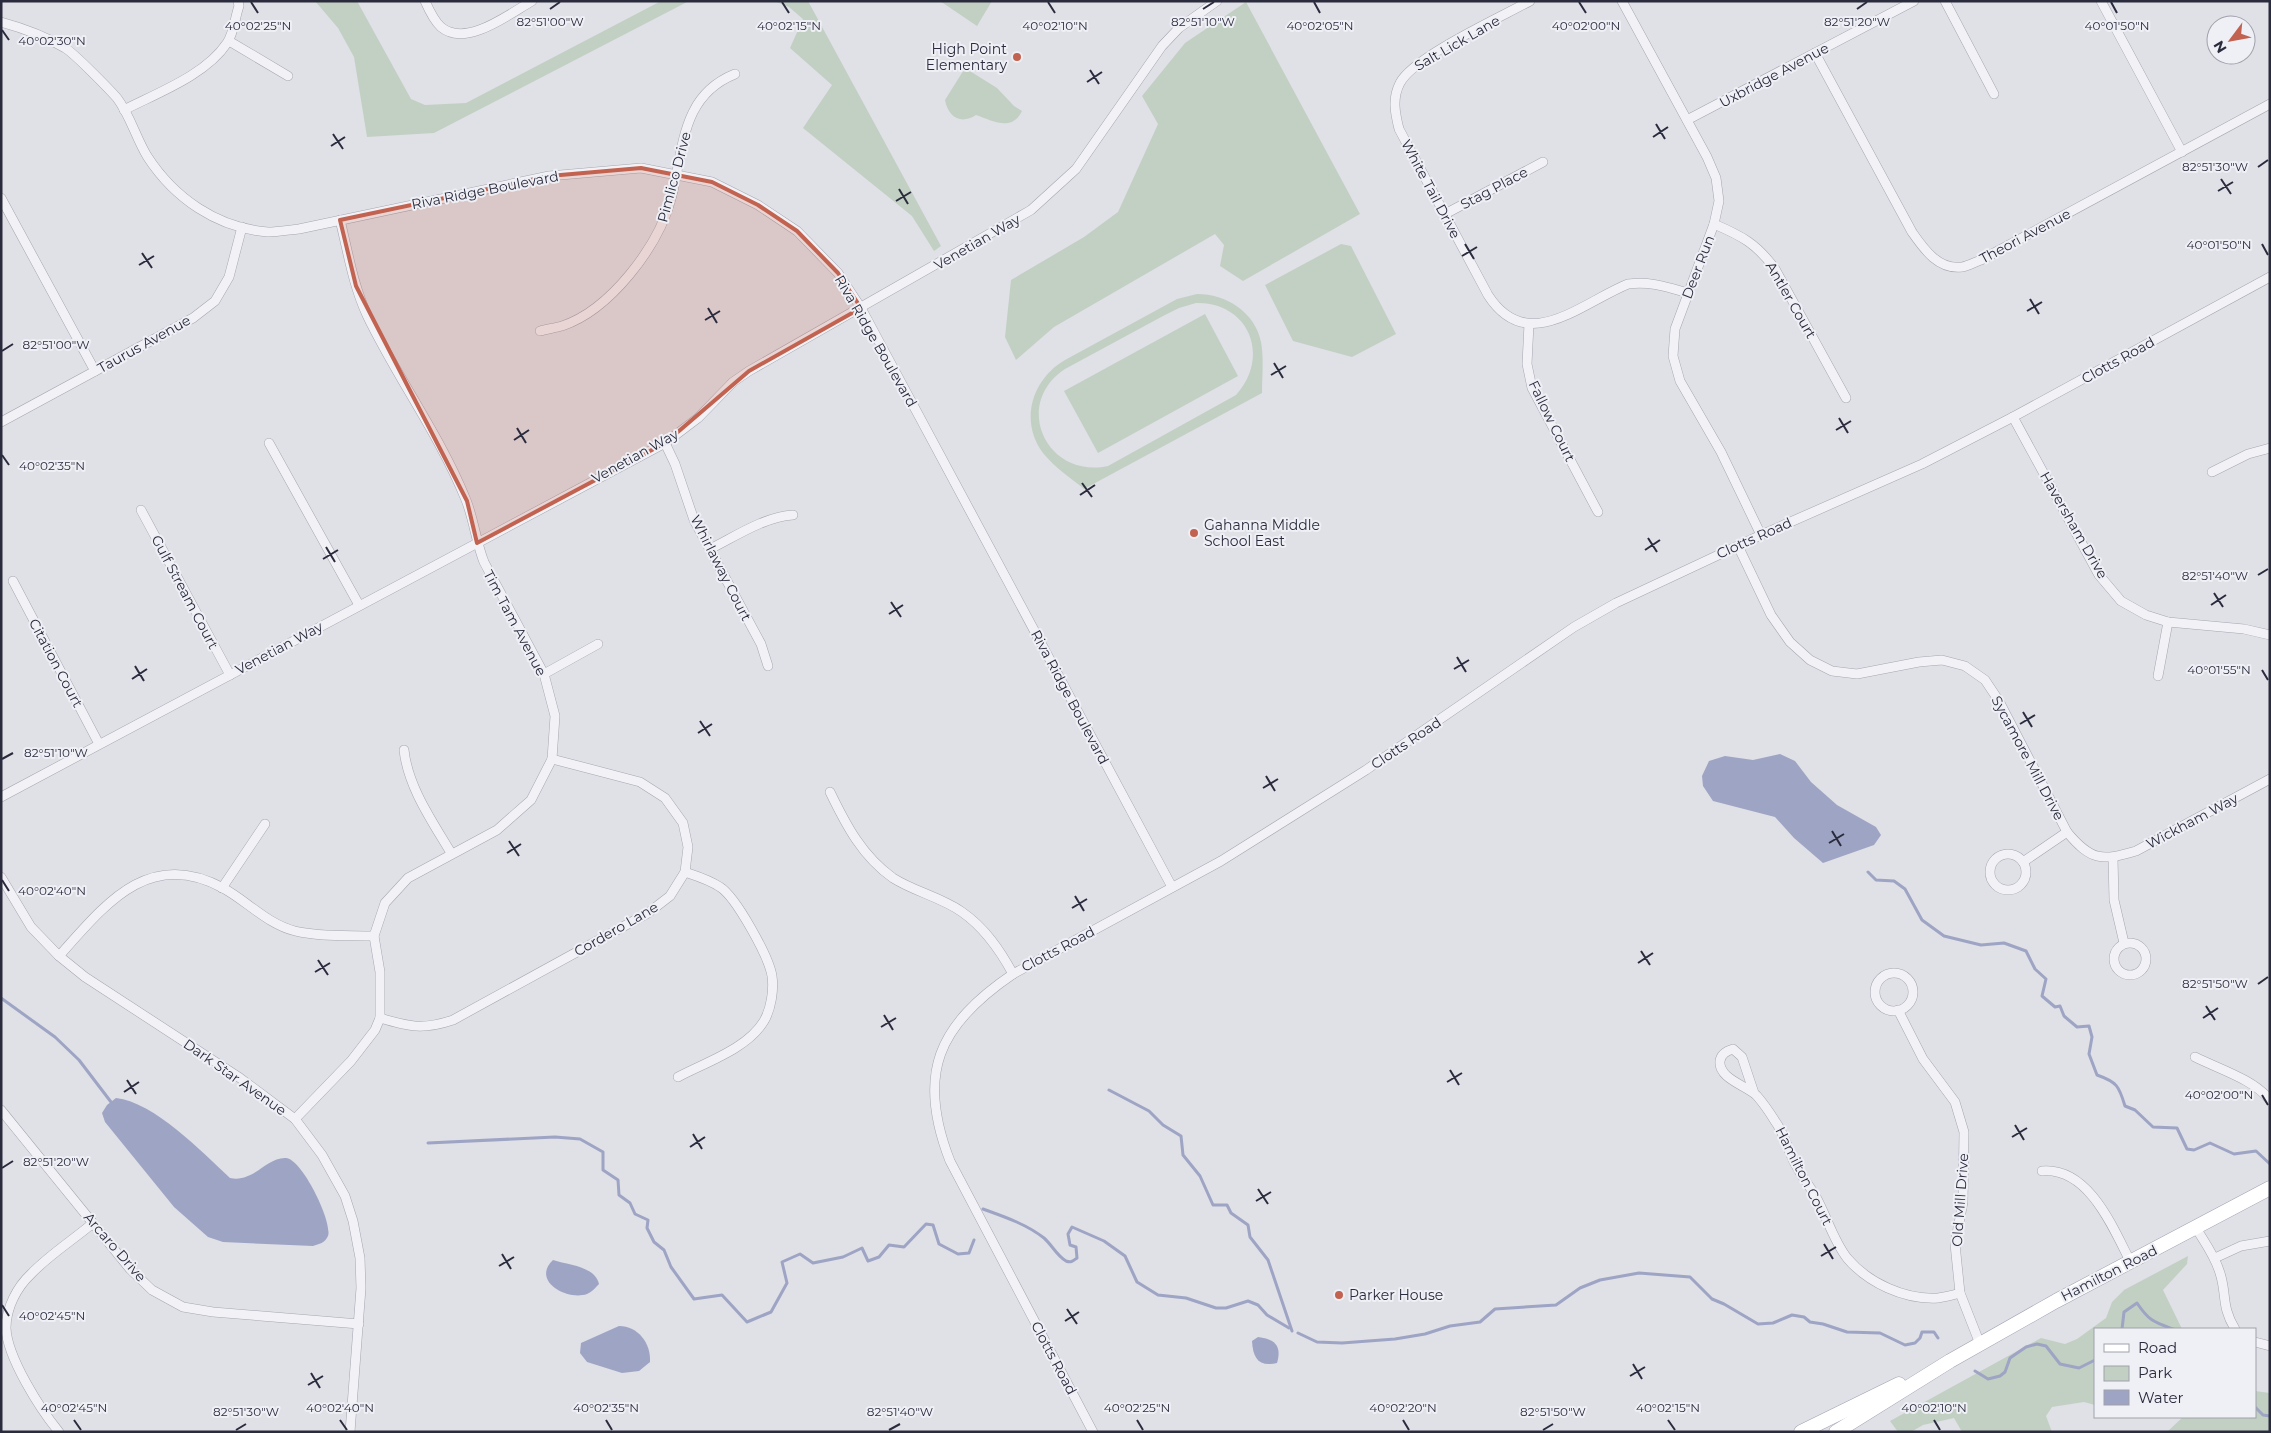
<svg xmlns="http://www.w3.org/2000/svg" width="2271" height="1433" font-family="Montserrat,sans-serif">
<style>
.green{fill:#c2d0c3;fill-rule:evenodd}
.water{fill:#9ea4c4}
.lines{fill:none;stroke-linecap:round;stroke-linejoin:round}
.stream{stroke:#9ea4c4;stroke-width:3}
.minor-casing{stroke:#a6a6b1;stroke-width:10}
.primary-casing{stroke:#a0a2b2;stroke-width:15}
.minor{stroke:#f2f2f6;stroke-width:9}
.primary{stroke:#fff;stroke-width:14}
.marked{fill:#c16350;fill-opacity:0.2;stroke:#c16350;stroke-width:4;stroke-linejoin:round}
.ticks{fill:none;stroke:#2a2b3d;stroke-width:2}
.poi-dot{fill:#c16350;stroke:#eff0f5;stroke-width:2}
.labels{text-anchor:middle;stroke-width:4;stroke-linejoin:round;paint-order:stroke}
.street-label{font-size:14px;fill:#2a2b3d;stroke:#eff0f5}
.poi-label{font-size:14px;fill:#2a2b3d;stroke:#eff0f5;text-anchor:start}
.ticks-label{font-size:12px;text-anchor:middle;fill:#2a2b3d;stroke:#eff0f5;stroke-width:4;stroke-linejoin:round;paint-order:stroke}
</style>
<rect width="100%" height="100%" fill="#e0e0e7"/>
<g class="green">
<polygon points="315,1 357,1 411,99 425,105 466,103 661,1 689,1 434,133 367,137 354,57 338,28"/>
<polygon points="774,1 808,1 941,246 934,251 912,216 803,128 832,85 790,48 803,19 789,7"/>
<polygon points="940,1 992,1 977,26"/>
<polygon points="1246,2 1360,214 1243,281 1220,266 1224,245 1215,234 1054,327 1016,360 1005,337 1011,280 1084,237 1118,212 1158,124 1142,96 1185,43"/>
<path d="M965 68 997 88 1014 106 1022 111C1012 132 993 121 976 115 961 125 948 117 945 100Z"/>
<polygon points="1341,244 1351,246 1396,334 1352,357 1293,341 1265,285"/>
<path d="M1197 294C1226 294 1255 312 1261 342 1264 358 1262 376 1262 393L1084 489C1071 478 1054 467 1043 453 1019 421 1032 379 1065 360L1177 299ZM1196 303C1249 302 1271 356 1236 395L1108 466C1046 479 1012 404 1065 369L1163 316 1179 308Z"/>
<polygon points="1205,314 1238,376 1098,453 1064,391"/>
<polygon points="2188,1256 2187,1264 2163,1290 2182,1329 2095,1329 2095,1405 2084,1402 2052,1407 2046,1416 2052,1432 1962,1432 1954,1418 1923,1425 1911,1432 1898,1432 1890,1421 2041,1338 2065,1344 2077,1339 2106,1318 2112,1302 2124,1290"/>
<polygon points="2255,1391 2270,1393 2270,1432 2167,1432 2183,1417 2255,1417"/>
</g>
<g class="water">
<polygon points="1780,754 1795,761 1811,782 1837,805 1876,827 1881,835 1874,845 1823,863 1794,838 1775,817 1713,801 1703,786 1702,776 1709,761 1725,756 1753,760"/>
<path d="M116 1098C154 1102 202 1152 230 1178 254 1183 266 1157 286 1158 302 1159 333 1222 328 1236 325 1243 319 1244 313 1246L223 1242 208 1237 174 1207 105 1122 102 1113 107 1105Z"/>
<path d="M553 1260C568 1265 595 1266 599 1284 596 1287 592 1292 587 1294 567 1301 531 1281 553 1260Z"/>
<path d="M619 1326C638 1326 651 1343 650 1362L639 1371 622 1373 587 1362 580 1353 581 1343Z"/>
<path d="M1258 1337C1275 1339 1282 1346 1277 1363 1259 1367 1253 1359 1252 1341Z"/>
</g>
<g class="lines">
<g class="stream">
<path d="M1868 872 1876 880 1894 881 1905 889 1922 920 1944 936 1981 945 2004 943 2026 951 2035 969 2046 979 2042 996 2055 1007 2060 1006 2064 1016 2077 1027 2089 1026 2092 1037 2089 1054 2097 1075C2117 1082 2119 1086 2125 1106L2135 1110 2153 1127 2177 1128 2187 1149 2194 1150 2210 1143 2234 1154 2256 1151 2270 1164"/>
<polyline points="1,998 55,1037 79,1060 111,1102"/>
<polyline points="1109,1090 1149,1111 1163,1125 1181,1136 1183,1155 1200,1176 1213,1205 1227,1205 1231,1213 1248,1225 1250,1237 1268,1260 1292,1331"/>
<polyline points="428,1143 555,1137 580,1139 603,1152 603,1170 618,1180 619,1195 630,1203 635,1214 648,1220 647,1228 654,1242 664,1250 671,1267 694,1299 722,1295 747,1322 771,1312 787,1283 782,1262 800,1254 813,1263 843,1257 862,1248 868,1261 879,1257 889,1245 904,1247 926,1224 933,1225 939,1244 958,1254 969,1253 974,1240"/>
<path d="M983 1209C1005 1217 1026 1224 1044 1238 1052 1245 1057 1256 1066 1261 1071 1263 1073 1261 1077 1258L1076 1247 1070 1245 1068 1234 1072 1227 1104 1241 1125 1256 1137 1282 1158 1295 1186 1298 1216 1308H1226L1248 1301 1258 1305 1267 1315 1289 1328"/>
<path d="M2122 1329 2124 1312 2137 1303C2149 1321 2154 1322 2173 1329"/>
<polyline points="1298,1333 1317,1342 1342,1343 1395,1339 1425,1334 1450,1326 1480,1322 1495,1309 1556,1305 1580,1288 1600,1280 1639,1273 1690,1277 1712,1299 1724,1304 1758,1324 1773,1323 1792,1315 1804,1317 1810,1322 1823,1324 1847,1332 1880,1333 1905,1345 1915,1343 1920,1338 1922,1332 1934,1332 1938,1338"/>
<polyline points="1975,1371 1988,1379 2000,1376 2005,1372 2010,1358 2026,1347 2037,1344 2046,1346 2060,1364 2079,1368 2095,1360"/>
<polyline points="2255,1407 2263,1415 2270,1416"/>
</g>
<g class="minor-casing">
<g id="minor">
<path d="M425 1C429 10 434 21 441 27 466 48 509 14 532 1"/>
<path d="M1530 1C1501 17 1413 57 1400 83 1392 98 1395 113 1399 129L1488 295C1527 356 1581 303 1628 284 1650 281 1667 287 1688 293"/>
<polyline points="1622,1 1707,157 1716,178 1719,201 1714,224 1675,329 1673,356 1680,381 1721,452 1761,535"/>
<polyline points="1945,1 1994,94"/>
<polyline points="2101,1 2182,152"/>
<path d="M1 22C23 28 45 36 65 48 74 53 109 89 117 98 130 115 136 138 147 156 174 198 217 228 268 232 278 232 289 230 299 229L549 176 641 168 712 182 758 205 797 231 838 273 861 308 1172 887"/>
<polyline points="229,41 288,76"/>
<path d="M1815 53 1912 232C1924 249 1938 270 1962 267 1968 266 1975 262 1981 260L2270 104"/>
<path d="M124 110C157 93 206 75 227 43 234 33 235 17 239 6L238 1"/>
<polyline points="1687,120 1914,1"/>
<polyline points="1,198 95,371"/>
<polyline points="1445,214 1543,162"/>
<path d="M1714 224C1742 236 1757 244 1775 269L1846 398"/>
<polyline points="1529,324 1527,364 1532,388 1598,512"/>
<path d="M540 331C547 329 555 328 562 326 610 310 658 247 671 199 684 150 680 96 735 74"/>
<polyline points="2013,417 2099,575 2121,601 2146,615 2168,622 2244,629 2270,635"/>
<polyline points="1,422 193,318 215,301 229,277 242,227"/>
<polyline points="269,443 359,605"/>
<polyline points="665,443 675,464 694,520 761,644 768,666"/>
<polyline points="2212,472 2248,454 2270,448"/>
<polyline points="141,510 230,675"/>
<path d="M1738 546 1771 615 1790 642 1810 660 1832 671 1857 674 1919 662 1942 660 1965 666 1985 680 1999 701 2067 832C2091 861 2102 861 2136 851L2270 779"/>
<path d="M710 549C736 536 764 517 793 515"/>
<polyline points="13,581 99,744"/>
<polyline points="544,674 598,644"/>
<polyline points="2158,676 2168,622"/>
<path d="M404 750C408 787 432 821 451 853"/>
<path d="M830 792C846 825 862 856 893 878 915 892 941 897 962 912 985 928 1000 950 1013 974"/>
<polyline points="1,797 665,443 698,418 733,382 749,371 1031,210 1076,169 1162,46 1179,28 1217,1"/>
<circle cx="2008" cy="872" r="18"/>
<polyline points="2113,858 2114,900 2124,943"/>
<polyline points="2023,862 2067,832"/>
<polyline points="1,877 31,927 59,956 85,977 240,1078 295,1119 322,1155 345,1196 353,1221 360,1258 361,1288 350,1432"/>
<polyline points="222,888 265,824"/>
<circle cx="2130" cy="959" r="16"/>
<path d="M59 956C104 906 148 847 223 888 247 901 267 924 295 931 320 937 348 935 374 936"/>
<circle cx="1894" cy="992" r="19"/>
<polyline points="1898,1010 1923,1059 1955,1102 1964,1132 1963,1202 1955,1244 1960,1293 1980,1344"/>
<path d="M380 1018C410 1027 423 1030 453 1020L648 913 670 896 685 872 688 847 683 823 665 798 640 782 552 759"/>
<path d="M2195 1057C2219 1069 2253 1079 2270 1100"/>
<path d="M678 1077C706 1062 747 1049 764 1021 771 1009 774 990 772 976 769 957 736 897 720 887 710 880 697 876 685 872"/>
<path d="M1754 1093 1742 1057 1733 1049C1726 1051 1721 1054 1720 1061 1718 1079 1748 1086 1757 1096 1764 1104 1770 1113 1775 1121 1783 1132 1786 1143 1791 1155 1797 1171 1808 1183 1816 1197 1827 1217 1833 1240 1847 1258 1868 1283 1905 1300 1938 1298 1945 1297 1953 1295 1960 1293"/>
<polyline points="1,1110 130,1269 152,1290 183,1307 213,1312 359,1324"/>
<path d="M295 1119 351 1061 375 1030 380 1018V972L374 936 385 903 408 878 497 830 531 800 552 759 555 716 544 674 484 562C476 542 474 520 466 500 440 435 397 378 367 315 353 285 348 252 340 220"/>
<path d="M2042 1171C2089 1167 2113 1228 2131 1263"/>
<path d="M2196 1228C2205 1243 2215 1256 2220 1273 2227 1295 2221 1306 2235 1329"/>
<polyline points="2215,1258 2241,1246 2270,1241"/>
<polyline points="2255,1342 2270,1346"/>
<path d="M59 1432C40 1409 7 1357 6 1328 6 1308 17 1287 31 1274 49 1255 73 1240 93 1223"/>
<path d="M1093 1432 950 1161C916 1074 938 1025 1013 974L1221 861 1366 770 1574 627 1616 603 1761 535 1922 464 2013 417 2270 277"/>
</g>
</g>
<g class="primary-casing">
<g id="primary">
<polyline points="1801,1432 1899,1384"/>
<polyline points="1836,1432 1950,1361 2056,1301 2270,1188"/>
</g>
</g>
<use href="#minor" class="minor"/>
<use href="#primary" class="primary"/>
</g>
<path class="marked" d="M641 168 712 182 758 205 797 231 838 273 861 308 749 371 665 443 477 543 467 501 356 286 340 220 549 176Z"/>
<path class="ticks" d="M251 2 258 13M782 2 789 13M1048 2 1055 13M1314 2 1320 13M1579 2 1586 13M2111 2 2117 13M550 9 560 2M1203 9 1214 2M1857 9 1867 2M2 30 9 40M1090 70 1099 84M1087 82 1102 72M1656 124 1665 139M333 134 343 149M1653 137 1668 127M331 146 345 137M2258 167 2268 160M2221 179 2231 194M899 189 908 204M2218 191 2233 182M896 201 911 192M1465 244 1474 259M2262 244 2268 255M142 253 152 268M1462 256 1477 247M139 265 154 256M2030 299 2039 314M708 308 717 323M2027 311 2042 302M705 320 720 311M2 351 13 344M1274 363 1283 378M1271 375 1286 366M1839 418 1848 433M517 428 526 443M1836 430 1851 421M514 440 529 430M2 455 9 465M1082 483 1092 497M1080 495 1095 485M1648 538 1657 552M326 547 335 562M1645 550 1660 540M323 559 338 550M2258 575 2268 569M2214 593 2223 607M891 602 901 617M2211 605 2226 595M889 614 903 605M1457 657 1466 672M135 666 144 681M1454 669 1469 660M2262 670 2268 680M132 679 147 669M2023 712 2032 727M700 721 710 736M2020 724 2035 715M698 733 712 724M2 759 13 753M1266 776 1275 791M1263 788 1278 779M1832 831 1841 846M509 841 519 856M1829 843 1844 834M507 853 521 844M2 880 9 891M1075 896 1084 911M1072 908 1087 899M1641 951 1650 965M318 960 328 975M1638 963 1653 953M315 972 330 963M2258 984 2268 977M2206 1006 2215 1020M884 1015 893 1030M2203 1018 2218 1008M881 1027 896 1018M1450 1070 1459 1085M127 1080 136 1094M1447 1082 1462 1073M124 1092 139 1082M2262 1095 2268 1105M2015 1125 2024 1140M693 1134 702 1149M2012 1137 2027 1128M690 1147 705 1137M2 1168 13 1161M1258 1189 1268 1204M1256 1201 1271 1192M1824 1244 1833 1259M502 1254 511 1269M1821 1256 1836 1247M499 1266 514 1257M2 1305 9 1316M1067 1309 1077 1324M1065 1321 1079 1312M1633 1364 1642 1379M311 1373 320 1388M1630 1376 1645 1367M308 1385 323 1376M74 1420 81 1430M340 1420 347 1430M606 1420 612 1430M1137 1420 1143 1430M1403 1420 1409 1430M1668 1420 1675 1430M1934 1420 1940 1430M236 1430 246 1424M889 1430 900 1424M1543 1430 1553 1424"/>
<g class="poi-dot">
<circle cx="1017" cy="57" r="5"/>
<circle cx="1194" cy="533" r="5"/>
<circle cx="1339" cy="1295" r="5"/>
</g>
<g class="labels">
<g class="street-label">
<text transform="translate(1457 43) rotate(-30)" y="5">Salt Lick Lane</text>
<text transform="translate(1774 75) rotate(-28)" y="5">Uxbridge Avenue</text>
<text transform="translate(674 177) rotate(-75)" y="5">Pimlico Drive</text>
<text transform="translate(1494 188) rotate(-28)" y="5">Stag Place</text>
<text transform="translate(1431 189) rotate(62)" y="5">White Tail Drive</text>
<text transform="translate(485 190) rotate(-11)" y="5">Riva Ridge Boulevard</text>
<text transform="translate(2025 236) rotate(-28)" y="5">Theori Avenue</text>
<text transform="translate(977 242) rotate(-30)" y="5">Venetian Way</text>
<text transform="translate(1698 267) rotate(-69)" y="5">Deer Run</text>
<text transform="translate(1791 300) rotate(60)" y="5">Antler Court</text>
<text transform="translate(876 341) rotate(60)" y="5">Riva Ridge Boulevard</text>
<text transform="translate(144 344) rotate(-29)" y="5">Taurus Avenue</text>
<text transform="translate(2118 360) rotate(-29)" y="5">Clotts Road</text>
<text transform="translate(1552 421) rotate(64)" y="5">Fallow Court</text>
<text transform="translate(635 456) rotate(-29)" y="5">Venetian Way</text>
<text transform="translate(2074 525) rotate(60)" y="5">Haversham Drive</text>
<text transform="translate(1754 538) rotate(-24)" y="5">Clotts Road</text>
<text transform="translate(721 568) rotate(63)" y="5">Whirlaway Court</text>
<text transform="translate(185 592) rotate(62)" y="5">Gulf Stream Court</text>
<text transform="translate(515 623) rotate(62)" y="5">Tim Tam Avenue</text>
<text transform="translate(279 648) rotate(-28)" y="5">Venetian Way</text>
<text transform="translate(56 663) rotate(62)" y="5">Citation Court</text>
<text transform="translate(1070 697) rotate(62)" y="5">Riva Ridge Boulevard</text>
<text transform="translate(1406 743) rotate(-34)" y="5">Clotts Road</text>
<text transform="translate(2028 758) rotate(62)" y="5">Sycamore Mill Drive</text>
<text transform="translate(2192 821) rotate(-28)" y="5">Wickham Way</text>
<text transform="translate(616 929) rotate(-30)" y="5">Cordero Lane</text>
<text transform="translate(1058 949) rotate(-28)" y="5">Clotts Road</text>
<text transform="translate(235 1077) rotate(35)" y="5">Dark Star Avenue</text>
<text transform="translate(1804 1176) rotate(63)" y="5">Hamilton Court</text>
<text transform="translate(1960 1200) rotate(-86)" y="5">Old Mill Drive</text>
<text transform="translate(115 1247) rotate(49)" y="5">Arcaro Drive</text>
<text transform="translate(2109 1273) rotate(-27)" y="5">Hamilton Road</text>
<text transform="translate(1054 1358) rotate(62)" y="5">Clotts Road</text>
</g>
<g class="poi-label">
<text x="1007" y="54" text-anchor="end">High Point<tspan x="1007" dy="16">Elementary</tspan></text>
<text x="1204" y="530">Gahanna Middle<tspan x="1204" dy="16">School East</tspan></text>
<text x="1349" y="1300">Parker House</text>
</g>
</g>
<g class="ticks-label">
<text x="1857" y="26">82°51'20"W</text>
<text x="550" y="26">82°51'00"W</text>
<text x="1203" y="26">82°51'10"W</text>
<text x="1055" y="30">40°02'10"N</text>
<text x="1320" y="30">40°02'05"N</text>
<text x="1586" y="30">40°02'00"N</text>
<text x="258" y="30">40°02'25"N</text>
<text x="789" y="30">40°02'15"N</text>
<text x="2117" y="30">40°01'50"N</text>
<text x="52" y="45">40°02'30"N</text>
<text x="2215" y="171">82°51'30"W</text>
<text x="2219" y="249">40°01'50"N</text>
<text x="56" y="349">82°51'00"W</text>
<text x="52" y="470">40°02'35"N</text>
<text x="2215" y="580">82°51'40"W</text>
<text x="2219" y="674">40°01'55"N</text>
<text x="56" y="757">82°51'10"W</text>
<text x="52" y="895">40°02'40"N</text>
<text x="2215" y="988">82°51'50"W</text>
<text x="2219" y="1099">40°02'00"N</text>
<text x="56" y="1166">82°51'20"W</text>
<text x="52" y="1320">40°02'45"N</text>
<text x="74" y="1412">40°02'45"N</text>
<text x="340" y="1412">40°02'40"N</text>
<text x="606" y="1412">40°02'35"N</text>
<text x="1137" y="1412">40°02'25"N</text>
<text x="1403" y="1412">40°02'20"N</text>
<text x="1668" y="1412">40°02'15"N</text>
<text x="1934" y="1412">40°02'10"N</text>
<text x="246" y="1416">82°51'30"W</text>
<text x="900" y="1416">82°51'40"W</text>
<text x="1553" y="1416">82°51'50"W</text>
</g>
<rect width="2271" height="1433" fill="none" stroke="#2a2b3d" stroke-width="5"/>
<rect x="2094" y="1328" width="162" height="90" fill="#eff0f5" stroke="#a0a1ab"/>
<rect x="2104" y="1344" width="25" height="8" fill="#ffffff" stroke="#a0a1ab"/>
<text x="2138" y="1353" font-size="15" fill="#2a2b3d">Road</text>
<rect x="2104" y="1366" width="25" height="15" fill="#c2d0c3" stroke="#a0a1ab"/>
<text x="2138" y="1378" font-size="15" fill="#2a2b3d">Park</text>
<rect x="2104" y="1390" width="25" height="15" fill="#9ea4c4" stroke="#a0a1ab"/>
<text x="2138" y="1403" font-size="15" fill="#2a2b3d">Water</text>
<g transform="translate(2231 40) rotate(238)"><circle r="24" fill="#eff0f5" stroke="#a0a1ab"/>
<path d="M0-4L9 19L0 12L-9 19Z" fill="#c16350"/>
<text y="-8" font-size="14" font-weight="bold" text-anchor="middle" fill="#2a2b3d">N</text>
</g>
</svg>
